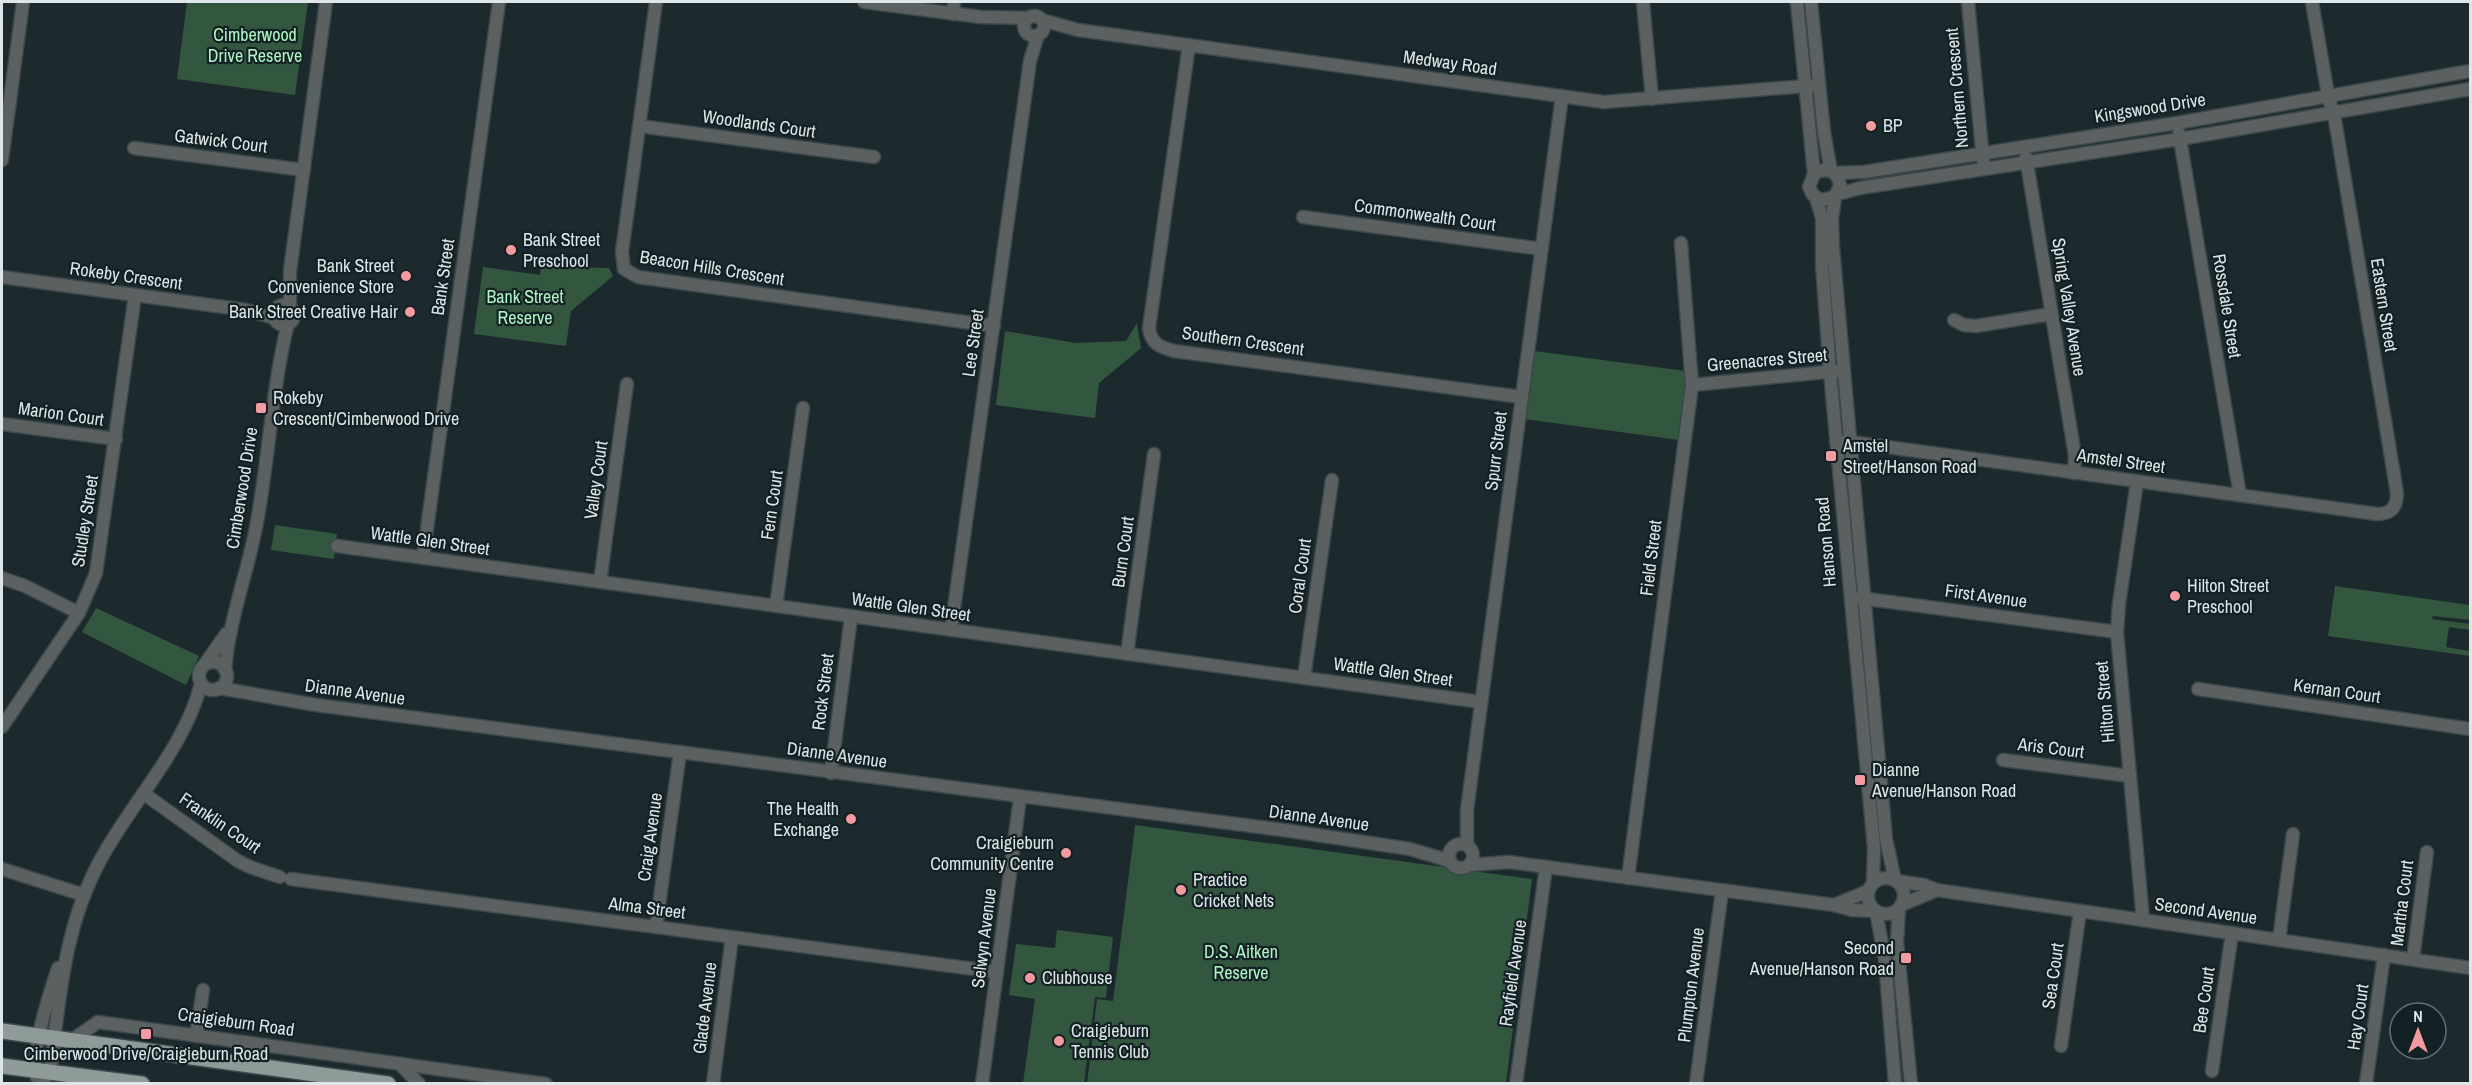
<svg xmlns="http://www.w3.org/2000/svg" width="2472" height="1085" font-family="'Archivo Narrow',sans-serif">
<style>
.green{fill:#32563e}
.lines{fill:none;stroke-linecap:round;stroke-linejoin:round}
.minor-casing{stroke:#3c484b;stroke-width:15}
.major-casing{stroke:#3c484b;stroke-width:18}
.minor{stroke:#5b6160;stroke-width:12}
.major{stroke:#8e9b99;stroke-width:15}
.poi-dot{fill:#f49aa1;stroke:#132024;stroke-width:2}
.labels{text-anchor:middle;stroke-width:4.5;stroke-linejoin:round;paint-order:stroke}
.park-label{font-size:18px;fill:#aef6c4;stroke:#132024}
.street-label{font-size:18px;fill:#dde6e8;stroke:#132024}
.poi-label{font-size:18px;fill:#dde6e8;stroke:#132024;text-anchor:start}
</style>
<rect width="100%" height="100%" fill="#1d2a2d"/>
<g class="green">
<polygon points="187,2 308,2 295,95 177,79"/>
<polygon points="541,266 609,268 613,276 571,311 566,346 474,334 483,267 540,275"/>
<polygon points="1137,323 1141,348 1099,383 1095,418 996,405 1005,331 1076,343 1126,341"/>
<polygon points="1534,351 1686,371 1687,382 1679,440 1524,419"/>
<polygon points="275,525 337,534 334,559 271,550"/>
<polygon points="2335,586 2470,605 2470,620 2433,616 2432,619 2470,624 2470,630 2449,627 2446,647 2469,651 2470,645 2470,656 2328,636"/>
<polygon points="96,608 199,656 186,685 82,632"/>
<polygon points="1135,825 1532,879 1506,1083 1087,1084 1097,999 1113,1001"/>
<polygon points="1057,930 1113,937 1106,998 1095,997 1084,1083 1023,1083 1035,999 1009,995 1016,944 1055,948"/>
</g>
<g class="lines">
<g class="minor-casing">
<g id="minor">
<polyline points="656,2 622,252 624,269 638,277 994,326"/>
<polyline points="864,2 981,17 1028,18"/>
<polyline points="1643,2 1652,99"/>
<polyline points="1797,2 1814,174"/>
<polyline points="1811,2 1824,132 1831,171"/>
<polyline points="1968,2 1983,160"/>
<polyline points="953,14 954,2"/>
<circle cx="1034" cy="26" r="10"/>
<polyline points="1042,20 1078,30 1604,102 1819,85"/>
<path d="M1189 45 1149 328C1151 344 1160 347 1174 351L1521 397"/>
<polyline points="639,126 874,157"/>
<polyline points="2179,133 2240,495"/>
<polyline points="134,148 304,170"/>
<polyline points="2026,157 2075,456 2074,473"/>
<polyline points="2,160 23,2"/>
<polyline points="1835,173 1864,172 2177,123 2470,71"/>
<polyline points="1838,194 1860,188 2180,139 2470,89"/>
<path d="M1835 197 1821 200 1813 195 1809 187 1814 174C1826 166 1838 171 1840 185L1835 197 1832 219 1833 248 1886 839 1895 880"/>
<polyline points="1816,198 1822,218 1822,265 1830,372 1874,848 1873,882"/>
<polyline points="1303,217 1542,249"/>
<polyline points="2,277 246,310 275,318"/>
<circle cx="284" cy="315" r="10"/>
<polyline points="290,307 290,271 326,2"/>
<polyline points="1954,320 1964,325 1976,326 2051,314"/>
<polyline points="1692,385 1837,371"/>
<polyline points="2,424 116,439"/>
<path d="M1836 442H1851L2377 514C2391 514 2397 507 2397 493L2335 120 2328 95 2312 2"/>
<polyline points="2137,482 2119,604 2117,632 2143,920"/>
<polyline points="337,546 1481,702"/>
<polyline points="423,558 499,2"/>
<polyline points="2,578 25,586 79,613"/>
<polyline points="600,582 627,384"/>
<polyline points="1860,598 2117,632"/>
<polyline points="776,606 803,408"/>
<polyline points="951,630 1030,61 1038,35"/>
<polyline points="1127,654 1154,454"/>
<circle cx="213" cy="676" r="14"/>
<polyline points="205,664 226,634"/>
<path d="M225 670C229 619 248 572 257 522 269 456 272 388 288 323"/>
<polyline points="1304,678 1332,480"/>
<polyline points="219,688 316,705 1290,831 1410,849 1450,861"/>
<polyline points="2198,689 2470,729"/>
<polyline points="2,727 79,613 96,573 135,295"/>
<polyline points="2003,760 2130,776"/>
<polyline points="831,773 851,617"/>
<polyline points="143,793 238,861 250,867 280,877"/>
<circle cx="1461" cy="856" r="12"/>
<polyline points="1467,845 1467,810 1562,96"/>
<polyline points="1470,865 1509,862 1834,905 1852,910 1875,911"/>
<polyline points="2,869 84,895"/>
<circle cx="1886" cy="896" r="18"/>
<polyline points="1628,878 1692,385 1681,243"/>
<polyline points="291,879 997,972"/>
<polyline points="1897,881 1924,885 1937,890 2470,968"/>
<polyline points="1834,905 1868,891"/>
<polyline points="1901,905 1937,890"/>
<polyline points="1899,908 1897,941 1911,1084"/>
<polyline points="1876,911 1885,960 1895,1084"/>
<polyline points="656,927 680,752"/>
<polyline points="2279,940 2293,834"/>
<polyline points="2413,959 2427,852"/>
<polyline points="196,1036 203,990"/>
<polyline points="72,1040 98,1022 546,1084"/>
<polyline points="2061,1046 2080,911"/>
<polyline points="400,1064 419,1084"/>
<polyline points="2212,1071 2232,933"/>
<path d="M36 1076C30 1053 50 992 58 968"/>
<path d="M41 1084 50 1072C60 996 64 925 102 857 134 799 184 749 201 684"/>
<polyline points="713,1084 732,937"/>
<polyline points="982,1084 1020,798"/>
<polyline points="1516,1084 1546,867"/>
<polyline points="1696,1084 1722,891"/>
<polyline points="2366,1084 2384,955"/>
</g>
</g>
<g class="major-casing">
<g id="major">
<polyline points="2,1031 388,1084"/>
<polyline points="2,1066 142,1084"/>
</g>
</g>
<use href="#minor" class="minor"/>
<use href="#major" class="major"/>
</g>
<g class="poi-dot">
<circle cx="1871" cy="126" r="6"/>
<circle cx="511" cy="250" r="6"/>
<circle cx="406" cy="276" r="6"/>
<circle cx="410" cy="312" r="6"/>
<rect x="255" y="402" width="12" height="12" rx="3"/>
<rect x="1825" y="450" width="12" height="12" rx="3"/>
<circle cx="2175" cy="596" r="6"/>
<rect x="1854" y="774" width="12" height="12" rx="3"/>
<circle cx="851" cy="819" r="6"/>
<circle cx="1066" cy="853" r="6"/>
<circle cx="1181" cy="890" r="6"/>
<rect x="1900" y="952" width="12" height="12" rx="3"/>
<circle cx="1030" cy="978" r="6"/>
<rect x="140" y="1028" width="12" height="12" rx="3"/>
<circle cx="1059" cy="1041" r="6"/>
</g>
<g class="labels">
<g class="park-label">
<text x="255" y="41">Cimberwood<tspan x="255" dy="21">Drive Reserve</tspan></text>
<text x="525" y="303">Bank Street<tspan x="525" dy="21">Reserve</tspan></text>
<text x="1241" y="958">D.S. Aitken<tspan x="1241" dy="21">Reserve</tspan></text>
</g>
<g class="street-label">
<text transform="translate(1450 63) rotate(8)" y="6">Medway Road</text>
<text transform="translate(1957 88) rotate(-95)" y="6">Northern Crescent</text>
<text transform="translate(2150 108) rotate(-9)" y="6">Kingswood Drive</text>
<text transform="translate(759 124) rotate(8)" y="6">Woodlands Court</text>
<text transform="translate(221 141) rotate(7)" y="6">Gatwick Court</text>
<text transform="translate(1425 215) rotate(8)" y="6">Commonwealth Court</text>
<text transform="translate(712 268) rotate(9)" y="6">Beacon Hills Crescent</text>
<text transform="translate(126 276) rotate(8)" y="6">Rokeby Crescent</text>
<text transform="translate(443 277) rotate(-82)" y="6">Bank Street</text>
<text transform="translate(2384 305) rotate(81)" y="6">Eastern Street</text>
<text transform="translate(2227 306) rotate(81)" y="6">Rossdale Street</text>
<text transform="translate(2069 307) rotate(81)" y="6">Spring Valley Avenue</text>
<text transform="translate(1243 341) rotate(8)" y="6">Southern Crescent</text>
<text transform="translate(973 343) rotate(-82)" y="6">Lee Street</text>
<text transform="translate(1767 360) rotate(-5)" y="6">Greenacres Street</text>
<text transform="translate(61 414) rotate(8)" y="6">Marion Court</text>
<text transform="translate(1496 451) rotate(-83)" y="6">Spurr Street</text>
<text transform="translate(2121 461) rotate(8)" y="6">Amstel Street</text>
<text transform="translate(596 480) rotate(-82)" y="6">Valley Court</text>
<text transform="translate(242 488) rotate(-81)" y="6">Cimberwood Drive</text>
<text transform="translate(772 505) rotate(-82)" y="6">Fern Court</text>
<text transform="translate(85 521) rotate(-81)" y="6">Studley Street</text>
<text transform="translate(430 541) rotate(8)" y="6">Wattle Glen Street</text>
<text transform="translate(1826 542) rotate(-95)" y="6">Hanson Road</text>
<text transform="translate(1123 552) rotate(-82)" y="6">Burn Court</text>
<text transform="translate(1651 558) rotate(-83)" y="6">Field Street</text>
<text transform="translate(1300 576) rotate(-82)" y="6">Coral Court</text>
<text transform="translate(1986 596) rotate(8)" y="6">First Avenue</text>
<text transform="translate(911 607) rotate(8)" y="6">Wattle Glen Street</text>
<text transform="translate(1393 672) rotate(8)" y="6">Wattle Glen Street</text>
<text transform="translate(2337 691) rotate(8)" y="6">Kernan Court</text>
<text transform="translate(355 692) rotate(8)" y="6">Dianne Avenue</text>
<text transform="translate(823 692) rotate(-83)" y="6">Rock Street</text>
<text transform="translate(2105 702) rotate(-95)" y="6">Hilton Street</text>
<text transform="translate(2051 748) rotate(7)" y="6">Aris Court</text>
<text transform="translate(837 755) rotate(8)" y="6">Dianne Avenue</text>
<text transform="translate(1319 818) rotate(8)" y="6">Dianne Avenue</text>
<text transform="translate(220 823) rotate(34)" y="6">Franklin Court</text>
<text transform="translate(650 837) rotate(-82)" y="6">Craig Avenue</text>
<text transform="translate(2402 903) rotate(-83)" y="6">Martha Court</text>
<text transform="translate(647 908) rotate(7)" y="6">Alma Street</text>
<text transform="translate(2206 911) rotate(8)" y="6">Second Avenue</text>
<text transform="translate(984 938) rotate(-83)" y="6">Selwyn Avenue</text>
<text transform="translate(1513 973) rotate(-82)" y="6">Rayfield Avenue</text>
<text transform="translate(2053 976) rotate(-82)" y="6">Sea Court</text>
<text transform="translate(1691 985) rotate(-83)" y="6">Plumpton Avenue</text>
<text transform="translate(2204 1000) rotate(-82)" y="6">Bee Court</text>
<text transform="translate(705 1008) rotate(-83)" y="6">Glade Avenue</text>
<text transform="translate(2358 1017) rotate(-82)" y="6">Hay Court</text>
<text transform="translate(236 1022) rotate(8)" y="6">Craigieburn Road</text>
</g>
<g class="poi-label">
<text x="1883" y="132">BP</text>
<text x="523" y="246">Bank Street<tspan x="523" dy="21">Preschool</tspan></text>
<text x="394" y="272" text-anchor="end">Bank Street<tspan x="394" dy="21">Convenience Store</tspan></text>
<text x="398" y="318" text-anchor="end">Bank Street Creative Hair</text>
<text x="273" y="404">Rokeby<tspan x="273" dy="21">Crescent/Cimberwood Drive</tspan></text>
<text x="1843" y="452">Amstel<tspan x="1843" dy="21">Street/Hanson Road</tspan></text>
<text x="2187" y="592">Hilton Street<tspan x="2187" dy="21">Preschool</tspan></text>
<text x="1872" y="776">Dianne<tspan x="1872" dy="21">Avenue/Hanson Road</tspan></text>
<text x="839" y="815" text-anchor="end">The Health<tspan x="839" dy="21">Exchange</tspan></text>
<text x="1054" y="849" text-anchor="end">Craigieburn<tspan x="1054" dy="21">Community Centre</tspan></text>
<text x="1193" y="886">Practice<tspan x="1193" dy="21">Cricket Nets</tspan></text>
<text x="1894" y="954" text-anchor="end">Second<tspan x="1894" dy="21">Avenue/Hanson Road</tspan></text>
<text x="1042" y="984">Clubhouse</text>
<text x="1071" y="1037">Craigieburn<tspan x="1071" dy="21">Tennis Club</tspan></text>
<text x="146" y="1060" text-anchor="middle">Cimberwood Drive/Craigieburn Road</text>
</g>
</g>
<rect width="2472" height="1085" fill="none" stroke="#dde6e8" stroke-width="6"/>
<g transform="translate(2418 1031)"><circle r="28" fill="#132024" stroke="#646f72" stroke-width="1.5"/>
<path d="M0-4.5L10 22L0 15L-10 22Z" fill="#f49aa1"/>
<text y="-9" font-size="16" font-weight="bold" text-anchor="middle" fill="#dde6e8">N</text>
</g>
</svg>
